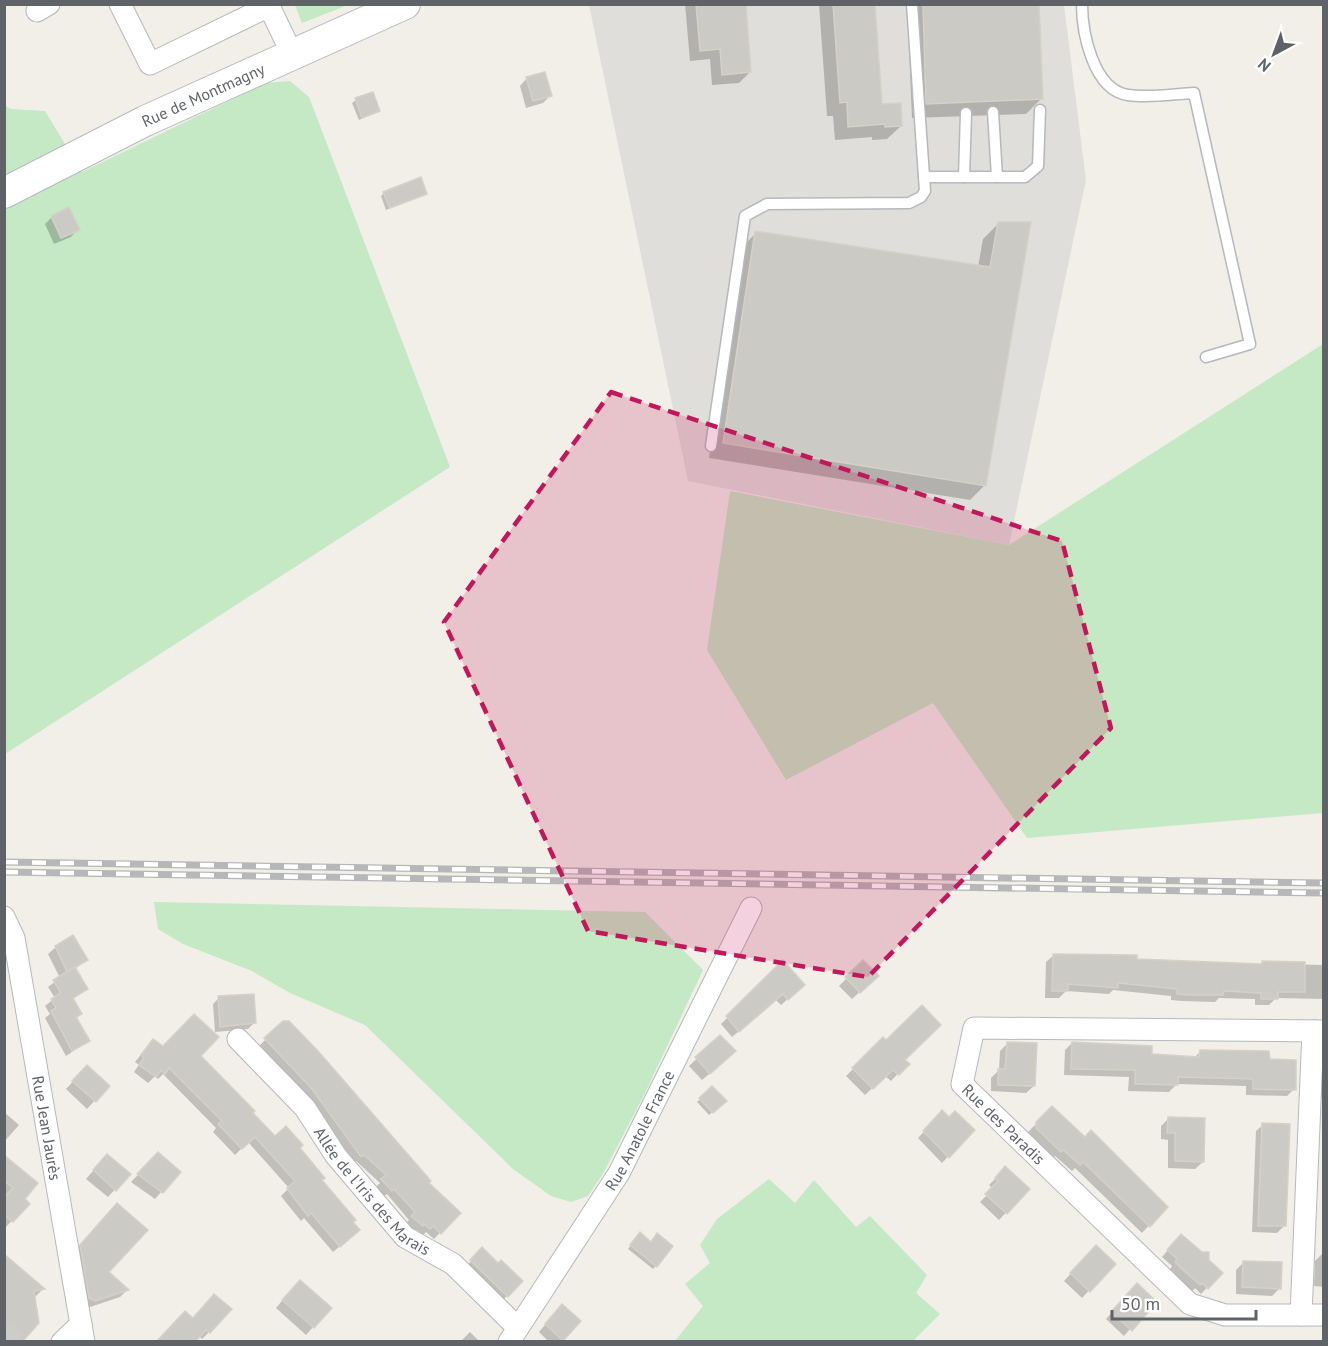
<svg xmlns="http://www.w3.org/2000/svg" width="1328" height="1346" font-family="'PT Sans',sans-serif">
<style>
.industrial{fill:#e0deda}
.green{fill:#c5e8c5}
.shadow{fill:#0003}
.building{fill:#cccac5;stroke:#d6d1c6;stroke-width:1.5}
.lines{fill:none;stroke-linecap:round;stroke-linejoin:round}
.street-tunnel{stroke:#ccccc8;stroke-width:21;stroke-dasharray:21 10;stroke-linecap:butt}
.lane-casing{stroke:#b5b8bc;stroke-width:13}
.street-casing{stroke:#b5b8bc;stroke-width:23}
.secondary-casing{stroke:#b6babf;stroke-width:32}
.lane{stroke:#fff;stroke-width:10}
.street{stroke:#fff;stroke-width:21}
.secondary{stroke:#fff;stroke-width:30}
.rail-casing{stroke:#b6b7b8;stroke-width:7}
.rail{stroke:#fff;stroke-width:4.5;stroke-dasharray:14;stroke-linecap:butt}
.marked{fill:#c2185b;fill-opacity:0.2;stroke:#c2185b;stroke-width:4.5;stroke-dasharray:12 8;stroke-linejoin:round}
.labels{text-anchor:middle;stroke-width:4.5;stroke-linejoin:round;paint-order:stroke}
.street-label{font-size:16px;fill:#5f6368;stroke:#fff}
</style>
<rect width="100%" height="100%" fill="#f1efe8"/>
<polygon class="industrial" points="589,5 1064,5 1086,180 1009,545 688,481"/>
<g class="green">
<polygon points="295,5 348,5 302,23"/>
<polygon points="290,81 309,97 450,467 5,754 4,105 11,109 45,111 82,172 266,83"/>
<polygon points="1323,344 1323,813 1027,838 933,703 786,780 707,650 730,491 1009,545"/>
<polygon points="154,902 645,912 703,970 644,1095 604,1172 588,1196 571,1202 551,1196 513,1169 365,1025 290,993 252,971 183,944 158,929"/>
<polygon points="769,1179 795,1203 814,1180 856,1227 870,1216 927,1275 916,1293 940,1314 913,1341 675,1341 703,1306 685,1284 710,1263 700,1245 717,1219"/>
</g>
<g class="shadow">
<polygon points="685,4 744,4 750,72 739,83 712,85 710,59 690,61"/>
<polygon points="819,4 874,4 880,106 901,126 887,139 872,140 872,137 835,140 833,116 827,116"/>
<polygon points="907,4 1038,4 1041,99 1026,114 912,118"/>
<polygon points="527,78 550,96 543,103 526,108 520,86"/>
<polygon points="356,100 378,111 359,120 352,103"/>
<polygon points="384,193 425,193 386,210 381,196"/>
<polygon points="52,217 78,229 71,237 54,244 45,224"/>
<polygon points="998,224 985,485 970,500 709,458 741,248 756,233 978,267 983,239"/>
<polygon points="56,947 86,960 75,969 86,989 72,1000 81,1014 76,1019 88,1041 66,1056 45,1018 50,1014 45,1006 55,998 48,987 60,978 48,954"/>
<polygon points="1054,955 1135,961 1324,965 1324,999 1276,998 1269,1005 1255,1005 1255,999 1219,998 1215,1002 1182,1001 1171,1000 1171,996 1113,990 1109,994 1066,991 1059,998 1045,998 1046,962"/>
<polygon points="863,962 877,976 852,999 839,986"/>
<polygon points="783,963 797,991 781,1005 776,1000 732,1037 721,1024"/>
<polygon points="219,998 254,1023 248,1029 215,1032 213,1004"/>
<polygon points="286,1020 421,1172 427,1183 459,1213 434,1239 426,1232 423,1235 417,1230 415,1232 406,1223 409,1220 387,1194 384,1196 376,1187 380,1183 356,1161 354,1162 306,1096 259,1046"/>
<polygon points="720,1037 727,1059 702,1080 689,1066"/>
<polygon points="883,1039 907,1064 891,1081 885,1076 865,1095 846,1076"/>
<polygon points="1072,1043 1151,1056 1194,1058 1200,1052 1268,1060 1294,1089 1287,1096 1246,1095 1246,1086 1177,1084 1169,1092 1128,1091 1129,1077 1064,1075 1065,1050"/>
<polygon points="1007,1044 1034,1086 1026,1093 991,1091 991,1078 999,1070 1000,1051"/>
<polygon points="147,1047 199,1056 275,1138 298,1148 352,1222 352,1236 333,1252 304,1218 301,1221 288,1205 281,1196 289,1188 248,1142 235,1155 213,1132 216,1128 163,1074 158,1079 155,1076 148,1083 134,1072 139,1065 135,1062"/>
<polygon points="1324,1068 1324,1098 1320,1098 1321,1070"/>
<polygon points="80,1074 108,1086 87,1109 66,1089"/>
<polygon points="712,1088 725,1101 709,1115 697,1102"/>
<polygon points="1052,1108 1166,1207 1142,1233 1075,1168 1072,1171 1055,1156 1053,1158 1027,1133"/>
<polygon points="4,1112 19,1125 4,1142"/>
<polygon points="942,1113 949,1119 973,1130 942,1163 918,1138"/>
<polygon points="1168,1119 1203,1162 1195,1169 1168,1168 1168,1140 1161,1139 1161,1126"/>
<polygon points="1263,1125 1284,1226 1277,1233 1252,1232 1256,1131"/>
<polygon points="158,1154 162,1191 155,1199 131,1182"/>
<polygon points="4,1157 23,1199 28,1204 5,1228"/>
<polygon points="100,1163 129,1174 108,1197 86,1179"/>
<polygon points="999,1175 1028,1189 999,1220 980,1202 993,1189 989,1185"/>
<polygon points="110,1212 107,1273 127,1290 120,1297 87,1308 73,1253"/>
<polygon points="637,1237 656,1266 653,1269 628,1249"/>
<polygon points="1175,1242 1208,1260 1221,1273 1201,1294 1195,1288 1192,1291 1170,1269 1172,1266 1162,1257"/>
<polygon points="477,1254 521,1282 502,1301 467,1266"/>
<polygon points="1089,1254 1114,1264 1082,1298 1064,1281"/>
<polygon points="1322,1254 1324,1287 1314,1286 1315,1261"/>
<polygon points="4,1256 43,1289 35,1297 38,1322 21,1342 4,1342"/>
<polygon points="1243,1263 1279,1289 1272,1296 1236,1294 1236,1270"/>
<polygon points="292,1289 330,1308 306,1335 276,1308"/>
<polygon points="1130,1292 1130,1329 1124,1336 1106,1319"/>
<polygon points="185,1313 209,1332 202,1339 199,1336 194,1342 158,1342"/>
<polygon points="555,1313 579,1322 561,1342 549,1342 539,1332"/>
<polygon points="470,1332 480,1342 460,1342"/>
</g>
<g class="building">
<polygon points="696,4 746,4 751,72 722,75 720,49 700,51"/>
<polygon points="833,4 875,4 882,104 901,103 902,126 885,127 885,124 848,127 847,102 840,103"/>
<polygon points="923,4 1039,4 1043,99 926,104"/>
<polygon points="545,72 552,96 533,101 526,77"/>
<polygon points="373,92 380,111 362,118 355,98"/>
<polygon points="421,177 427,194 390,208 383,192"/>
<polygon points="69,207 80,230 61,238 51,216"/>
<polygon points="998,222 1031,222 986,486 723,443 755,231 990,267"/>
<polygon points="73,935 88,960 67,972 55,946"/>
<polygon points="1053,954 1137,955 1137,959 1262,964 1262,961 1305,962 1305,992 1278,992 1278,999 1261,999 1261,993 1224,991 1223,995 1190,995 1177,994 1177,989 1118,983 1118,988 1068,984 1068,991 1052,991"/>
<polygon points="783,960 805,985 788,1000 783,994 739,1032 726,1016"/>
<polygon points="863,960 879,976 860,993 845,977"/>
<polygon points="75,967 88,989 73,998 82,1014 76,1017 90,1041 72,1051 51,1011 56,1008 51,999 61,993 53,980"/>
<polygon points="254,994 256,1023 220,1027 218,996"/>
<polygon points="922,1005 941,1025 905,1060 910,1064 899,1075 893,1070 873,1089 852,1068 883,1037 886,1040"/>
<polygon points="194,1014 219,1037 201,1056 255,1111 253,1113 275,1136 286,1126 303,1145 300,1148 325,1178 322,1180 356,1220 353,1222 360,1230 340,1247 311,1213 308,1216 294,1198 287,1188 295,1181 255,1137 242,1149 218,1124 222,1121 169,1068 165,1074 161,1070 156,1077 139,1065 144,1058 141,1055 153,1039 163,1046"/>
<polygon points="283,1021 289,1021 318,1051 431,1181 429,1183 461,1213 441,1234 433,1226 430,1229 424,1224 423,1226 411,1216 415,1212 394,1189 392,1191 381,1179 386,1175 364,1155 361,1157 312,1089 264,1038"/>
<polygon points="720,1035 736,1051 710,1074 695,1057"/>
<polygon points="1007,1042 1037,1043 1035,1086 998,1085 998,1069 1005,1069"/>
<polygon points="1072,1042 1152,1046 1152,1054 1199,1057 1200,1050 1269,1051 1270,1059 1296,1060 1296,1090 1253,1089 1253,1079 1178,1077 1178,1085 1135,1084 1135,1070 1071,1069"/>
<polygon points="87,1065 110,1086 96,1102 72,1081"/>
<polygon points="712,1086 727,1101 713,1113 699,1098"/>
<polygon points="1052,1106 1085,1137 1091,1130 1168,1207 1150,1227 1083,1162 1080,1165 1063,1150 1061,1152 1036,1128 1036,1122"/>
<polygon points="942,1110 949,1117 955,1111 975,1130 949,1158 923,1131"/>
<polygon points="1168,1117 1205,1118 1204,1162 1175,1161 1175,1133 1167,1133"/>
<polygon points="1262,1123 1290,1124 1286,1226 1258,1226"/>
<polygon points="158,1152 181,1172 163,1193 137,1174"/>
<polygon points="107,1154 131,1174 116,1191 93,1170"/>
<polygon points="4,1155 38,1183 25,1199 30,1204 13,1222 4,1215 4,1197 13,1188 4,1181"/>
<polygon points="1005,1166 1030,1189 1007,1214 985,1194 998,1181 995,1178"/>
<polygon points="117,1203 148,1230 109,1272 129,1290 95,1301 89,1298 80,1245"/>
<polygon points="640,1232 651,1242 657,1233 673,1246 657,1267 630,1245"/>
<polygon points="1181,1234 1202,1252 1209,1252 1209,1260 1223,1273 1208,1289 1202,1283 1200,1285 1183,1270 1175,1262 1177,1259 1167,1250"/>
<polygon points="1096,1245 1116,1264 1090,1292 1070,1273"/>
<polygon points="482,1247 498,1263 501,1260 523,1281 508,1297 470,1260"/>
<polygon points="4,1254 45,1289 34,1291 39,1323 23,1341 4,1341"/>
<polygon points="1243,1261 1282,1262 1281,1289 1242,1287"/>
<polygon points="300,1280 332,1308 314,1328 282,1300"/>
<polygon points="1137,1283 1157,1302 1132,1331 1111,1312"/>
<polygon points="214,1294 232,1309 210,1333 206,1330 196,1341 157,1341 185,1311 193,1318"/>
<polygon points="562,1304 581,1321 563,1341 545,1324"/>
</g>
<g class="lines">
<polyline class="street-tunnel" points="4,1330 17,1342"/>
<g class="lane-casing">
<g id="lane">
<path d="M1082 4C1082 32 1093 90 1128 95 1149 98 1173 94 1194 93L1250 344 1206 357"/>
<polyline points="993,112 997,177"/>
<polyline points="924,177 1025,177 1038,166 1040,110"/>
<polyline points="964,177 966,113"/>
<polyline points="711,446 745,216 767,204 909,203 921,197 925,191 912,4"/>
</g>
</g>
<g class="street-casing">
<g id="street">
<polyline points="120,4 150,64 269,6"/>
<polyline points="268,4 292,54"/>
<polyline points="37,11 49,4"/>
<path id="s1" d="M4 917 14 938 84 1342"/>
<path id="s2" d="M1324 1031 974 1028 962 1084 1190 1304 1225 1315H1324"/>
<path id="s3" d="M238 1039 305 1108 336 1156 405 1237 453 1264 518 1328"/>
<polyline points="1301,1315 1313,1031"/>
<polyline points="62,1342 81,1324"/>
<path id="s4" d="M509 1342 619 1173 751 908"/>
</g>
</g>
<g class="secondary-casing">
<g id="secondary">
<path id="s5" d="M4 193 145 121 405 4"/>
</g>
</g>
<use href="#lane" class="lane"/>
<use href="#street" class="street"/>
<use href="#secondary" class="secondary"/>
<g class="rail-casing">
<g id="rail">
<polyline points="4,862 1324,883"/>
<polyline points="4,872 1324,893"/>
</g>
</g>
<use href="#rail" class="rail"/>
</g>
<path class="marked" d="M611 392 1062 541 1111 728 868 977 588 931 444 622Z"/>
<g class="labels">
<g class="street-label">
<text dy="6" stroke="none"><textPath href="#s5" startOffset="222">Rue de Montmagny</textPath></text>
<text dy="6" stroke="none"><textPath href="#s2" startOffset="465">Rue des Paradis</textPath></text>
<text dy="6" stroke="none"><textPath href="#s1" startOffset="216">Rue Jean Jaurès</textPath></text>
<text dy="6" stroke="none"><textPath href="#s4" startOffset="249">Rue Anatole France</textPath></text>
<text dy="6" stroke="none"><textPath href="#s3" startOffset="204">Allée de l'Iris des Marais</textPath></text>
</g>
</g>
<rect width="1328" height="1346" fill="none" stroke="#5f6368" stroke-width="12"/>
<g transform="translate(1274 54) rotate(221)" stroke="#ffffff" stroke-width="4.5" paint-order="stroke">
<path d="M0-4.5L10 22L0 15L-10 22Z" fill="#5f6368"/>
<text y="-9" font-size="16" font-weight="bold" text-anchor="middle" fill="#5f6368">N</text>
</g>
<path d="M1112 1310v9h144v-9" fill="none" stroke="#5f6368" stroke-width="3"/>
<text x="1121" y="1310" font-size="18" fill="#5f6368" stroke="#ffffff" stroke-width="4.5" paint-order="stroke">50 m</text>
</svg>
